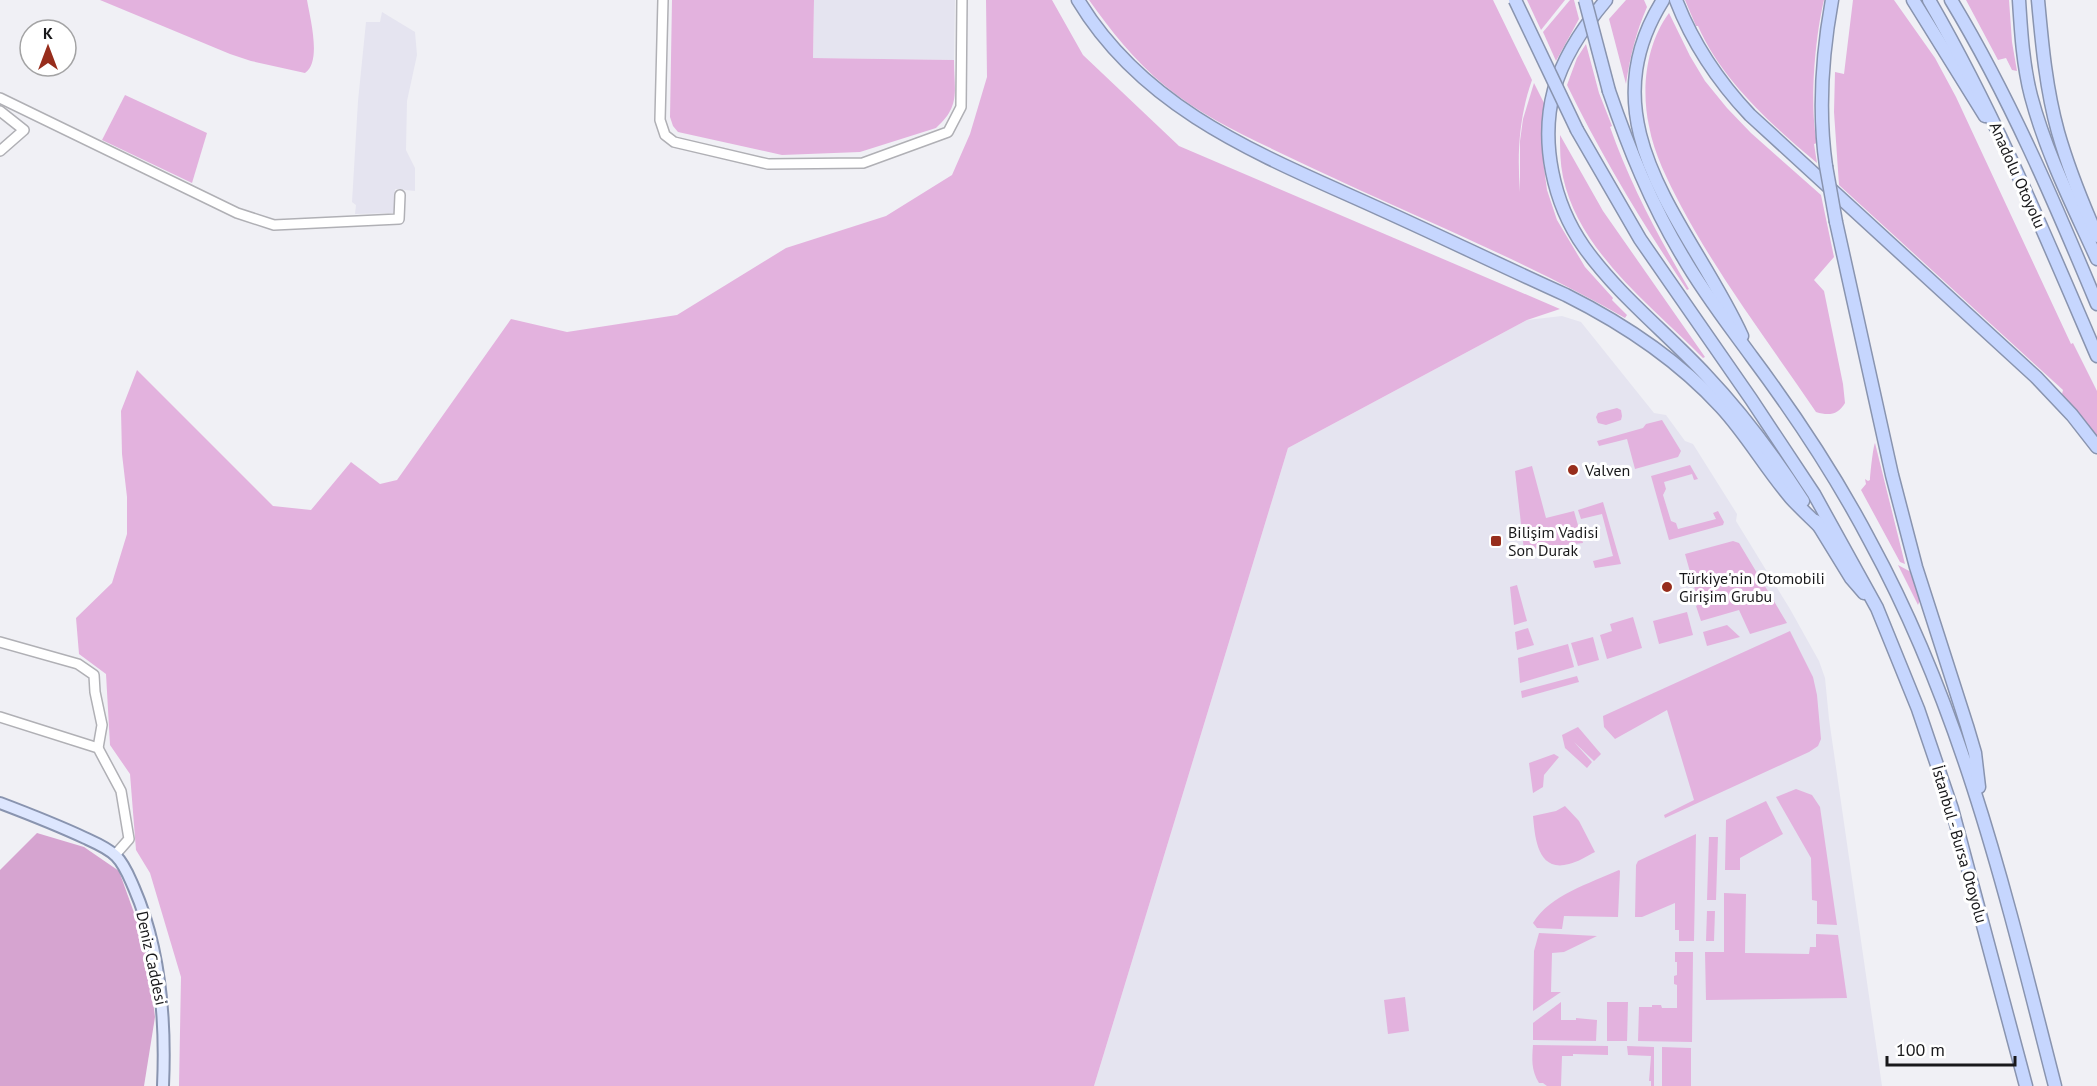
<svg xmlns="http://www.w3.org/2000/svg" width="2097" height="1086" font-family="'PT Sans',sans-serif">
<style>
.built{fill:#e5e4f0}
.green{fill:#e3b2de}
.forest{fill:#d6a4d0}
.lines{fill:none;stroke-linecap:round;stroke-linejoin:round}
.minor-casing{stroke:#b0b0b5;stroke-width:12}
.major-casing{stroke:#8994af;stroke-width:14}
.highway-casing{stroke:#8994af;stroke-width:15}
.minor{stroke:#fff;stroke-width:9}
.major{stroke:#dde6fe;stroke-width:10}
.highway{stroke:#c6d6fe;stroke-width:12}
.highway-bridge-casing{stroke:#8994af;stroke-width:15;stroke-linecap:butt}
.highway-bridge{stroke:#c6d6fe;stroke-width:12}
.poi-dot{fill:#972d1c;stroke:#fff;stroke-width:2}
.labels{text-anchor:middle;stroke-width:6;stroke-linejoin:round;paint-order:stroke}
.street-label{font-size:16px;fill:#19191b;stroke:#fff}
.poi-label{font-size:16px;fill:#19191b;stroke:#fff;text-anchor:start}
</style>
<rect width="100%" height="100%" fill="#f0f0f5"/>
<g class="built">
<polygon points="814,0 955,0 954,60 813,58"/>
<polygon points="382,12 415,32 417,55 407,101 406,150 415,168 415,191 395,189 394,213 355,214 356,205 352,202 358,101 366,22 380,22"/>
<polygon points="1562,316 1581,322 1654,413 1666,415 1685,441 1693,444 1737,514 1736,521 1790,609 1819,661 1825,678 1829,719 1882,1086 1094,1086 1288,448 1527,320"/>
</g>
<g class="green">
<path d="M100 0H307C310 18 322 62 305 73L251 61 230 54Z"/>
<path d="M672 0H814L813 58 954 60C954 91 961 106 936 128L860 152 782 155 678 132 673 126 670 117Z"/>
<polygon points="986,0 1052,0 1083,55 1179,146 1560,309 1527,320 1288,448 1094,1086 179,1086 181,977 150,873 136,850 130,774 110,745 106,674 79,654 76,618 112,583 127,534 127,497 122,454 121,411 137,370 273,506 311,510 351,462 380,484 397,480 511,319 567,332 677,315 786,248 886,216 952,175 970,134 987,77"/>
<path d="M1089 0H1493L1532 80C1519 117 1517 153 1520 192V141L1523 119 1534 83 1547 109 1543 131V160L1547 190 1557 220 1585 267 1613 298 1612 300 1627 315 1625 318C1524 260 1415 217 1310 167 1259 142 1207 121 1164 85 1134 60 1111 31 1089 0Z"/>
<polygon points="1527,0 1565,0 1541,30"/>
<polygon points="1570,0 1574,0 1579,19 1556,61 1543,32"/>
<path d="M1626 0H1644L1647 7C1636 32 1630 57 1626 84L1609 19Z"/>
<path d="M1685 0H1824C1815 37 1809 106 1817 143L1814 144 1817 163C1772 125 1722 81 1698 26H1696Z"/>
<polygon points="1853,0 1894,0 1935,58 1956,97 2071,344 2073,343 2097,391 2097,436 2062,394 2063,390 1839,185 1834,112 1835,72 1844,74"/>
<polygon points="1966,0 2009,0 2012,42 2017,71 2012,70 2006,58 1998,60"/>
<path d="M1669 13 1690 56 1705 81 1727 108 1751 133 1821 195 1834 257 1814 280 1824 291 1843 384 1845 403C1838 415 1829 416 1816 412 1770 344 1720 279 1681 206 1668 181 1654 154 1649 126 1641 89 1646 44 1669 13Z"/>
<path d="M1586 44 1599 93 1612 126 1610 127C1630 184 1658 236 1689 289L1687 290C1643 224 1602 157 1567 85L1577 58Z"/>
<polygon points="125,95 207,133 192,183 102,140"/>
<path d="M1560 135 1603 211 1705 357 1703 358C1652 306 1579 252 1563 177 1560 163 1560 149 1560 135Z"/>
<polygon points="1617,408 1621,410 1622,416 1621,420 1606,425 1598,423 1596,417 1598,413"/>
<polygon points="1662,420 1681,451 1678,457 1635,469 1627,439 1599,446 1597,441 1643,428 1646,424"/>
<path d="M1875 443 1905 564 1900 562 1861 490 1866 484 1865 479 1868 481 1870 480C1870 475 1873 447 1875 443Z"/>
<polygon points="1690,465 1698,479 1694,480 1692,474 1664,482 1666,489 1663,495 1671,521 1676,523 1678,529 1716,519 1713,513 1718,511 1724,522 1723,525 1669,540 1651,476"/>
<polygon points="1532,466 1546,518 1574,511 1583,543 1524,550 1515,471"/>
<polygon points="1603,502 1621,564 1595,568 1593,561 1613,556 1602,514 1581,519 1578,510"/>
<polygon points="1733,541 1739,543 1787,623 1750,634 1739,610 1701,621 1696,606 1699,604 1685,554"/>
<polygon points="1898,565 1911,572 1920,600 1918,605"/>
<polygon points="1517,585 1527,621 1514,625 1510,587"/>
<polygon points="1687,612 1693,635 1659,644 1653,621"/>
<polygon points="1633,617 1642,648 1607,659 1600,635 1612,631 1610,624"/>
<polygon points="1727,625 1740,637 1707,646 1703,632"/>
<polygon points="1528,628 1534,645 1517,650 1515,632"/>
<polygon points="1790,631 1813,677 1817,695 1821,739 1818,746 1809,752 1665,818 1664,815 1694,800 1667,710 1615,739 1604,727 1603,716"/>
<polygon points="1593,637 1599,660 1578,666 1571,643"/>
<polygon points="1568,644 1574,667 1520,683 1518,658"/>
<polygon points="1577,676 1579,682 1522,698 1521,691"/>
<polygon points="1578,727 1601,754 1594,761 1574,742 1592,762 1587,768 1565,748 1562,735"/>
<polygon points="1554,754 1559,757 1544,775 1543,787 1533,793 1529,763"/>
<polygon points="1796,789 1812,795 1820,807 1837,925 1817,924 1817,901 1812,900 1811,858 1776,797"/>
<polygon points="1766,801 1783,834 1740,858 1740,870 1725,870 1726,820"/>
<path d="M1565 806 1579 821 1595 852C1587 856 1578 862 1569 864 1537 873 1535 836 1533 816L1556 811Z"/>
<polygon points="1696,834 1694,941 1679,941 1679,930 1675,930 1675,903 1642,917 1635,917 1636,865 1638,861"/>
<polygon points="1709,837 1718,837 1716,900 1707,900"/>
<path d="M1619 870 1620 871 1618 917 1564 916 1562 929 1537 928 1533 923C1551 894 1589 884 1619 870Z"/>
<polygon points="1724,893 1746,894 1745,953 1809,954 1810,947 1816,947 1816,934 1838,935 1847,998 1706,1000 1705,952 1724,952"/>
<polygon points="1707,911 1715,911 1714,941 1706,941"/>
<polygon points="1539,933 1597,936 1564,952 1552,953 1551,992 1561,992 1533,1011 1534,951"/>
<polygon points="1675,952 1693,952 1692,1042 1638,1041 1639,1007 1652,1007 1652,1005 1661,1005 1662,1008 1677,1008 1677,985 1674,984 1674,976 1677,975 1677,962 1675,962"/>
<polygon points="1405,997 1409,1031 1388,1034 1384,1000"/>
<polygon points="1561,1002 1561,1020 1576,1020 1576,1018 1597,1020 1596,1041 1533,1040 1533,1023"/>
<polygon points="1607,1002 1628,1002 1627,1041 1607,1041"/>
<path d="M1533 1045 1608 1046V1055L1573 1054V1056H1562L1561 1086H1547L1543 1083H1539C1531 1070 1532 1059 1533 1045Z"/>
<polygon points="1627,1046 1654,1047 1654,1086 1651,1086 1651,1081 1649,1081 1651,1056 1628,1055"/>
<polygon points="1662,1047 1691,1048 1691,1086 1662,1086"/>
</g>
<polygon class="forest" points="37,833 84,847 119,871 146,946 155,1017 144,1086 0,1086 0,870"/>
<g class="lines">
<g class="minor-casing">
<g id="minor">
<polyline points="663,0 660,120 665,135 674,142 768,164 863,163 948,132 961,107 962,0"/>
<polyline points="0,98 237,213 274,225 399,219 400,195"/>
<polyline points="0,111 24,130 0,151"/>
<polyline points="0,642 78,664 94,675 95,692 102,725 98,748"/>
<polyline points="0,717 98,748 121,791 129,839 115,855"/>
</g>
</g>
<g class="major-casing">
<path id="major" d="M0 803C29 814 57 825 85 838 96 843 108 848 116 856 125 865 129 877 134 888 161 950 166 1019 163 1086"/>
</g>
<g class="highway-casing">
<g id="highway">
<path d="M1078 0C1146 113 1266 157 1380 209 1442 237 1504 267 1566 295 1624 324 1678 360 1721 407 1747 435 1766 469 1791 498 1800 508 1810 517 1820 527"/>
<path d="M1606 0C1584 26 1563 57 1554 90 1540 142 1553 203 1584 247 1618 295 1666 332 1706 375 1743 414 1774 456 1803 501"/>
<path d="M1663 0C1583 127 1692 226 1742 336"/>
<path d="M1676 0C1693 44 1718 81 1750 115L2036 377 2072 415 2097 447"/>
<polyline points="1913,0 1985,116"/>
<path d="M1929 0C1995 114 2045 235 2097 356"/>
<path d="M1951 0C2009 96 2054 201 2097 304"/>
<path d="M2019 0C2021 32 2023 65 2031 96 2046 153 2073 206 2097 259"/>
<path d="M2038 0C2042 44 2046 89 2058 132 2068 167 2082 202 2097 236"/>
<path d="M1609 91C1629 149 1651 204 1683 257 1703 292 1728 324 1752 357 1796 416 1837 478 1871 543 1964 714 2007 899 2055 1086"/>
<polyline points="1577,130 1640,239 1751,399 1814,494 1877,608 1918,709 1952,809 2026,1086"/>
<path d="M1826 166C1818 111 1822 55 1832 0"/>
<polyline points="1836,222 1892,475 1916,567 1967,726 1975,753 1979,787"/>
<polyline points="1816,521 1851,578 1864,593"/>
</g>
</g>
<use href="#minor" class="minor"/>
<use href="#major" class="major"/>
<use href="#highway" class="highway"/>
<g class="highway-bridge-casing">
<g id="highway-bridge">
<polyline points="1515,0 1577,130"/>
<polyline points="1585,0 1609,91"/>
<polyline points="1826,166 1836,222"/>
</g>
</g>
<use href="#highway-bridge" class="highway-bridge"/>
</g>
<g class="poi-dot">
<circle cx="1573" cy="470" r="6"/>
<rect x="1490" y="535" width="12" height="12" rx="3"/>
<circle cx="1667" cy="587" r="6"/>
</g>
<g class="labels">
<g class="street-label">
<text transform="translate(2018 175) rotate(66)" y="6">Anadolu Otoyolu</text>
<text transform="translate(1960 844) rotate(74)" y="6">İstanbul - Bursa Otoyolu</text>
<text transform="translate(152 958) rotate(78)" y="6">Deniz Caddesi</text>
</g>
<g class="poi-label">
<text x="1585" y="476">Valven</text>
<text x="1508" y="538">Bilişim Vadisi<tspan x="1508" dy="18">Son Durak</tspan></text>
<text x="1679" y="584">Türkiye'nin Otomobili<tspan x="1679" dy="18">Girişim Grubu</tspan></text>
</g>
</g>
<g transform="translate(48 48)"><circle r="28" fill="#ffffff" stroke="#a3a3a4" stroke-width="1.5"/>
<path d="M0-4.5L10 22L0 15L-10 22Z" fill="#972d1c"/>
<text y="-9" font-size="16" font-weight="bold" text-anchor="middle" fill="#19191b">K</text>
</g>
<path d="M1887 1056v9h128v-9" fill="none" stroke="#19191b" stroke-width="3"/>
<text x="1896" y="1056" font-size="18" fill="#19191b" stroke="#ffffff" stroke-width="4.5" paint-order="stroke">100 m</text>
</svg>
